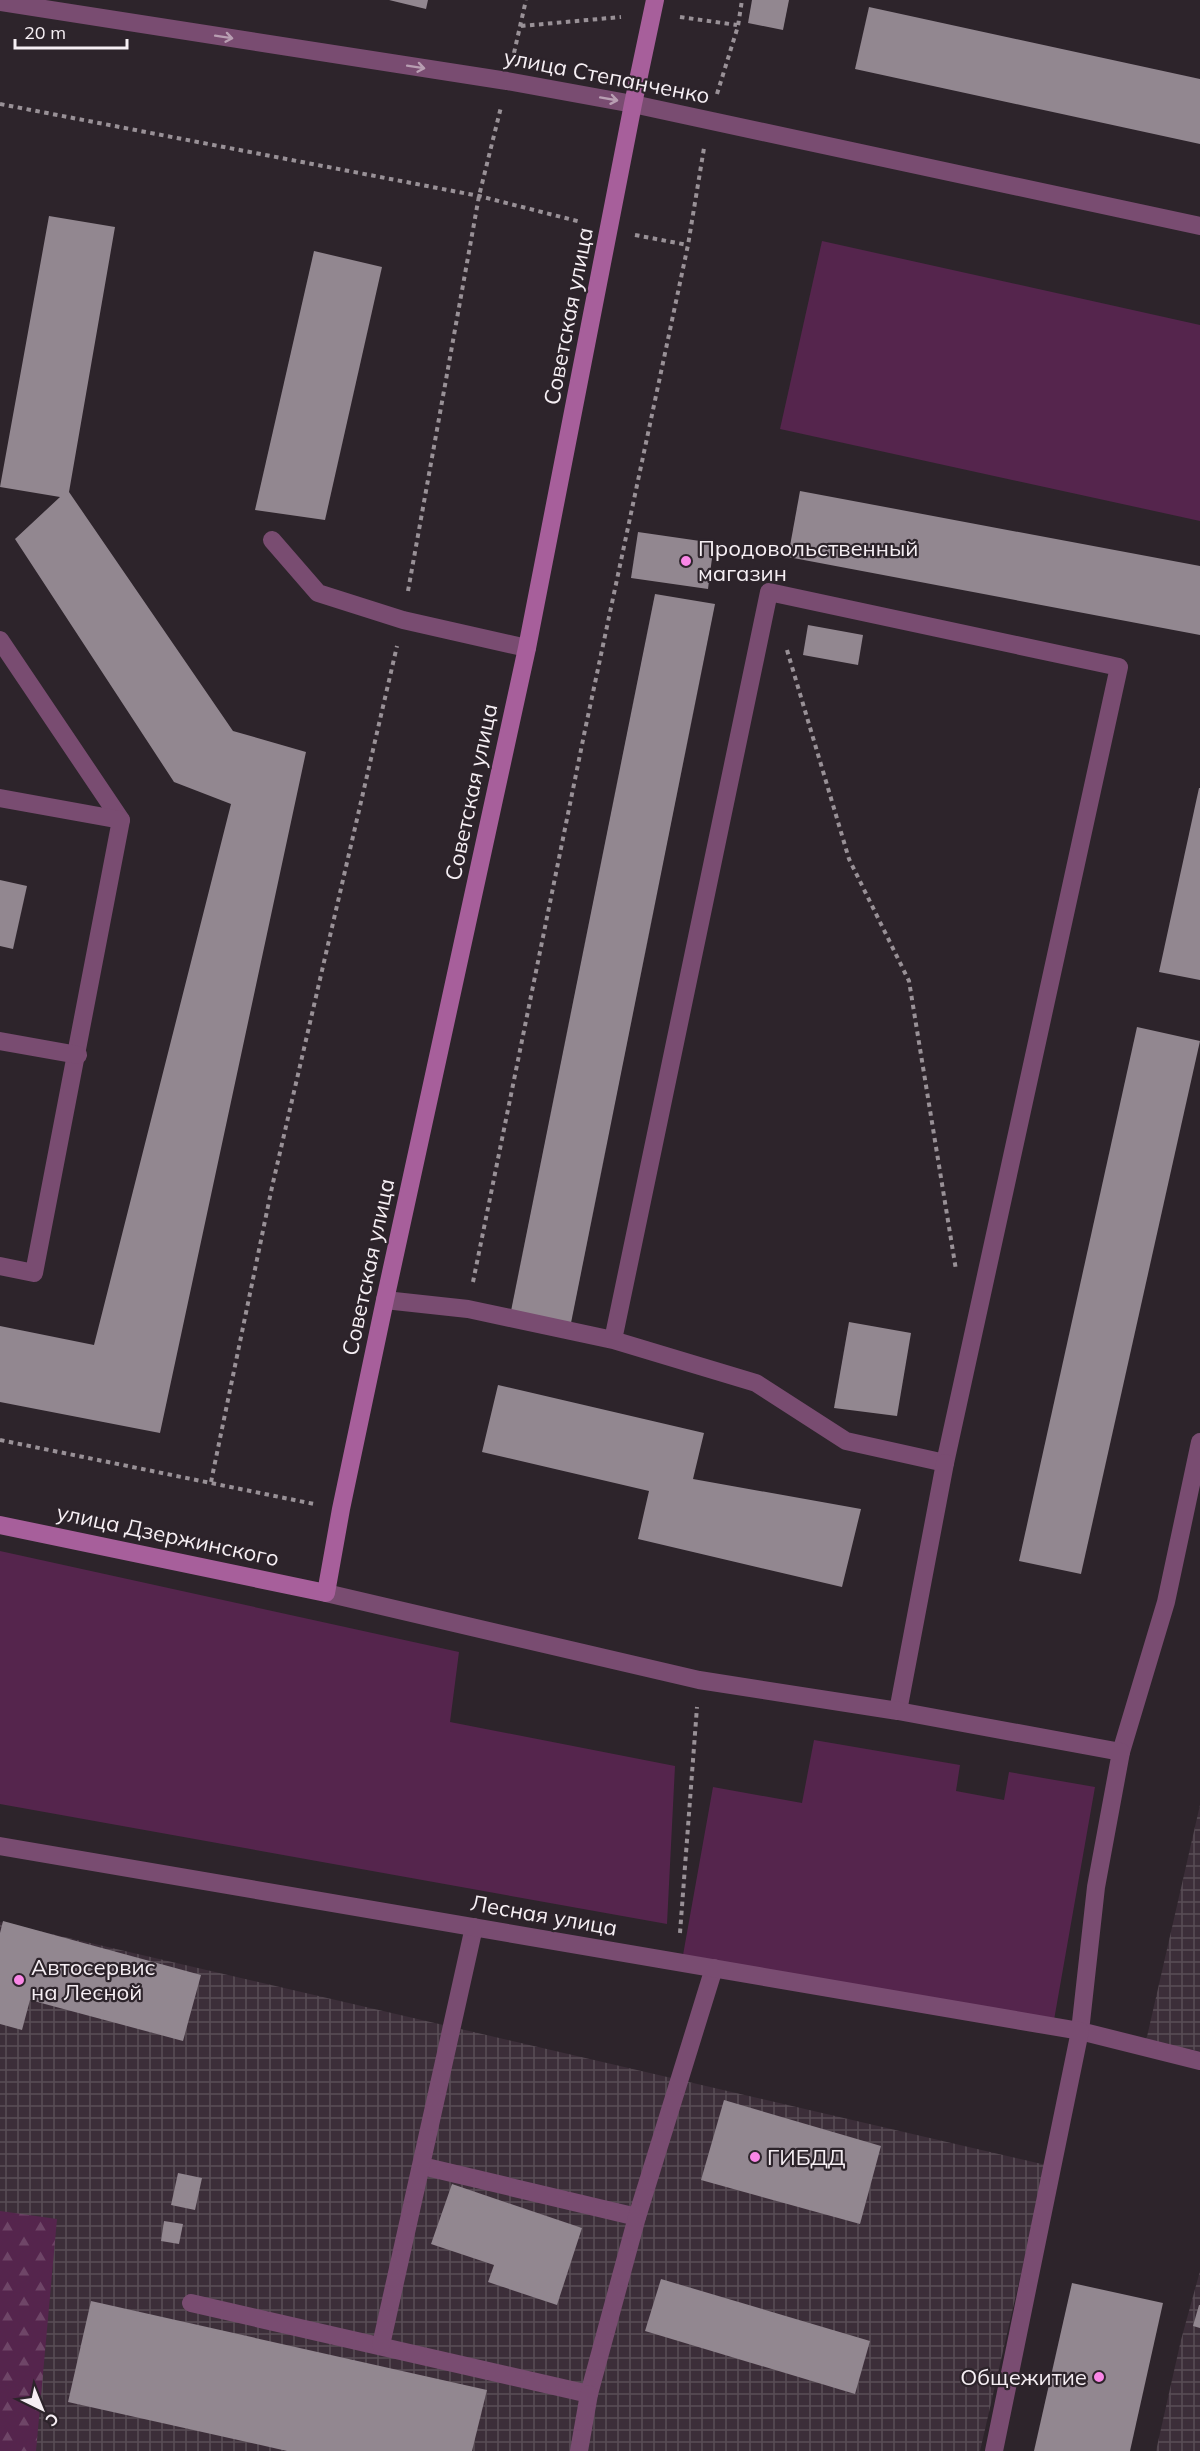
<svg xmlns="http://www.w3.org/2000/svg" width="1200" height="2451" font-family="Mulish,sans-serif">
<style>
.industrial{fill:url(#industrial-grid)}
.grass{fill:#55254d}
.forest{fill:url(#forest-firs)}
.building{fill:#928790}
.lines{fill:none;stroke-linecap:round;stroke-linejoin:round}
.path{stroke:#999197;stroke-width:4;stroke-dasharray:4.5 4.5;stroke-linecap:butt}
.lane{stroke:#794c71;stroke-width:18}
.street{stroke:#794c71;stroke-width:18}
.secondary{stroke:#a75f9b;stroke-width:18}
.oneway{stroke:#b89eb2}
.poi-dot{fill:#fa87e7;stroke:#2d242b;stroke-width:2}
.labels{text-anchor:middle;stroke-width:4.5;stroke-linejoin:round;paint-order:stroke}
.street-label{font-size:22px;fill:#f6eff4;stroke:#2d242b}
.poi-label{font-size:22px;fill:#f6eff4;stroke:#2d242b;text-anchor:start}
</style>
<defs>
<pattern id="industrial-grid" width="8" height="8" patternUnits="userSpaceOnUse" patternTransform="scale(1.5)"><rect width="8" height="8" fill="#3c2e39"/><path d="M0 4h8M4 0v8" fill="none" stroke="#594d56"/></pattern>
<pattern id="forest-firs" width="22" height="20" patternUnits="userSpaceOnUse" patternTransform="scale(1.5)"><rect width="22" height="20" fill="#55254d"/><path d="M5 1l3.5 6h-7zM16 11l3.5 6h-7z" fill="#6e4567"/></pattern>
</defs>
<rect width="100%" height="100%" fill="#2d242b"/>
<g class="industrial">
<polygon points="1200,1805 1200,2051 1146,2041"/>
<polygon points="0,1922 1046,2165 980,2451 0,2451"/>
<polygon points="1200,2271 1200,2451 1156,2451 1181,2340"/>
</g>
<g class="grass">
<polygon points="822,241 1200,325 1200,521 780,429"/>
<polygon points="0,1551 459,1652 450,1722 675,1766 667,1924 0,1804"/>
<polygon points="814,1740 960,1765 956,1791 1004,1800 1009,1772 1095,1787 1054,2020 683,1955 713,1787 802,1803"/>
</g>
<polygon class="forest" points="0,2211 57,2219 36,2451 0,2451"/>
<g class="building">
<polygon points="389,0 428,0 426,9"/>
<polygon points="752,0 789,0 783,30 748,23"/>
<polygon points="869,7 1200,79 1200,144 855,69"/>
<polygon points="49,216 115,227 69,492 233,731 306,752 160,1433 0,1402 0,1326 94,1345 231,804 174,782 15,539 60,497 0,487"/>
<polygon points="314,251 382,267 325,520 255,510"/>
<polygon points="800,491 1200,566 1200,635 788,557"/>
<polygon points="638,532 714,543 708,589 631,578"/>
<polygon points="655,594 715,604 571,1323 511,1311"/>
<polygon points="808,625 863,635 858,665 803,655"/>
<polygon points="1199,788 1200,788 1200,980 1159,972"/>
<polygon points="0,880 27,886 13,949 0,946"/>
<polygon points="1137,1027 1200,1041 1081,1574 1019,1561"/>
<polygon points="849,1322 911,1333 897,1416 834,1408"/>
<polygon points="498,1385 704,1433 693,1479 861,1509 842,1587 638,1539 649,1491 482,1452"/>
<polygon points="3,1921 201,1975 183,2041 30,2000 22,2030 0,2024 0,1933"/>
<polygon points="724,2100 881,2146 860,2224 701,2180"/>
<polygon points="178,2173 202,2178 195,2210 171,2205"/>
<polygon points="452,2184 582,2228 557,2305 488,2282 494,2265 431,2244"/>
<polygon points="164,2221 183,2224 179,2244 161,2241"/>
<polygon points="661,2279 870,2341 855,2394 645,2331"/>
<polygon points="1072,2283 1163,2303 1130,2451 1034,2451"/>
<polygon points="91,2301 487,2390 472,2451 287,2451 68,2402"/>
<polygon points="1199,2305 1200,2305 1200,2328 1193,2326"/>
</g>
<g class="lines">
<g class="path">
<polyline points="680,17 737,25"/>
<polyline points="521,26 621,17"/>
<polyline points="514,53 526,0"/>
<polyline points="717,94 738,26 742,0"/>
<polyline points="0,104 479,196 581,222"/>
<polyline points="635,235 688,245"/>
<polyline points="408,591 479,196 501,107"/>
<polyline points="787,650 849,859 909,981 956,1270"/>
<polyline points="473,1282 585,730 688,245 704,148"/>
<polyline points="0,1440 314,1504"/>
<polyline points="211,1482 272,1187 397,646"/>
<polyline points="680,1933 697,1707"/>
</g>
<g class="lane">
<polyline points="272,540 318,593 403,620 527,648"/>
<polyline points="0,640 121,820"/>
<polyline points="0,798 121,820 34,1273 0,1266"/>
<polyline points="0,1041 78,1055"/>
<polyline points="385,1300 468,1309 613,1340 756,1383 846,1441 945,1463 1119,667 769,592 613,1340"/>
<polyline points="898,1711 945,1463"/>
<polyline points="1121,1752 1166,1602 1200,1442"/>
<polyline points="422,2166 637,2217"/>
<polyline points="191,2303 589,2394 637,2217 714,1968"/>
<polyline points="381,2345 474,1927"/>
<polyline points="579,2451 589,2394"/>
</g>
<g class="street">
<polyline points="0,2 507,81 633,104 1200,226"/>
<polyline points="326,1593 699,1680 898,1711 1121,1752 1096,1887 1080,2031 1200,2061"/>
<polyline points="0,1846 1080,2031 994,2451"/>
</g>
<polyline class="secondary" points="0,1525 326,1593 341,1509 385,1300 527,648 633,104 655,0"/>
</g>
<defs><path id="oneway-shaft" d="M-6 0H5M1.5-3L5.5 0L1.5 3" fill="none" stroke-width="1.6" stroke-linecap="round" stroke-linejoin="round" transform="scale(1.5)"/></defs>
<g class="oneway">
<use href="#oneway-shaft" transform="translate(224 37) rotate(9)"/>
<use href="#oneway-shaft" transform="translate(416 67) rotate(9)"/>
<use href="#oneway-shaft" transform="translate(609 99) rotate(10)"/>
</g>
<g class="poi-dot">
<circle cx="686" cy="561" r="6"/>
<circle cx="19" cy="1980" r="6"/>
<circle cx="755" cy="2157" r="6"/>
<circle cx="1099" cy="2377" r="6"/>
</g>
<g class="labels">
<g class="street-label">
<text transform="translate(607 76) rotate(11)" y="8">улица Степанченко</text>
<text transform="translate(568 316) rotate(-79)" y="8">Советская улица</text>
<text transform="translate(471 792) rotate(-78)" y="8">Советская улица</text>
<text transform="translate(368 1267) rotate(-78)" y="8">Советская улица</text>
<text transform="translate(168 1535) rotate(12)" y="8">улица Дзержинского</text>
<text transform="translate(544 1915) rotate(10)" y="8">Лесная улица</text>
</g>
<g class="poi-label">
<text x="698" y="556">Продовольственный<tspan x="698" dy="25">магазин</tspan></text>
<text x="31" y="1975">Автосервис<tspan x="31" dy="25">на Лесной</tspan></text>
<text x="767" y="2165">ГИБДД</text>
<text x="1087" y="2385" text-anchor="end">Общежитие</text>
</g>
</g>
<g transform="translate(42 2409) rotate(137)" stroke="#2d242b" stroke-width="4.5" paint-order="stroke">
<path d="M0-4.5L10 22L0 15L-10 22Z" fill="#f6eff4"/>
<text y="-9" font-size="16" font-weight="bold" text-anchor="middle" fill="#f6eff4">С</text>
</g>
<path d="M15 39v9h112v-9" fill="none" stroke="#f6eff4" stroke-width="3"/>
<text x="24" y="39" font-size="18" fill="#f6eff4" stroke="#2d242b" stroke-width="4.5" paint-order="stroke">20 m</text>
</svg>
